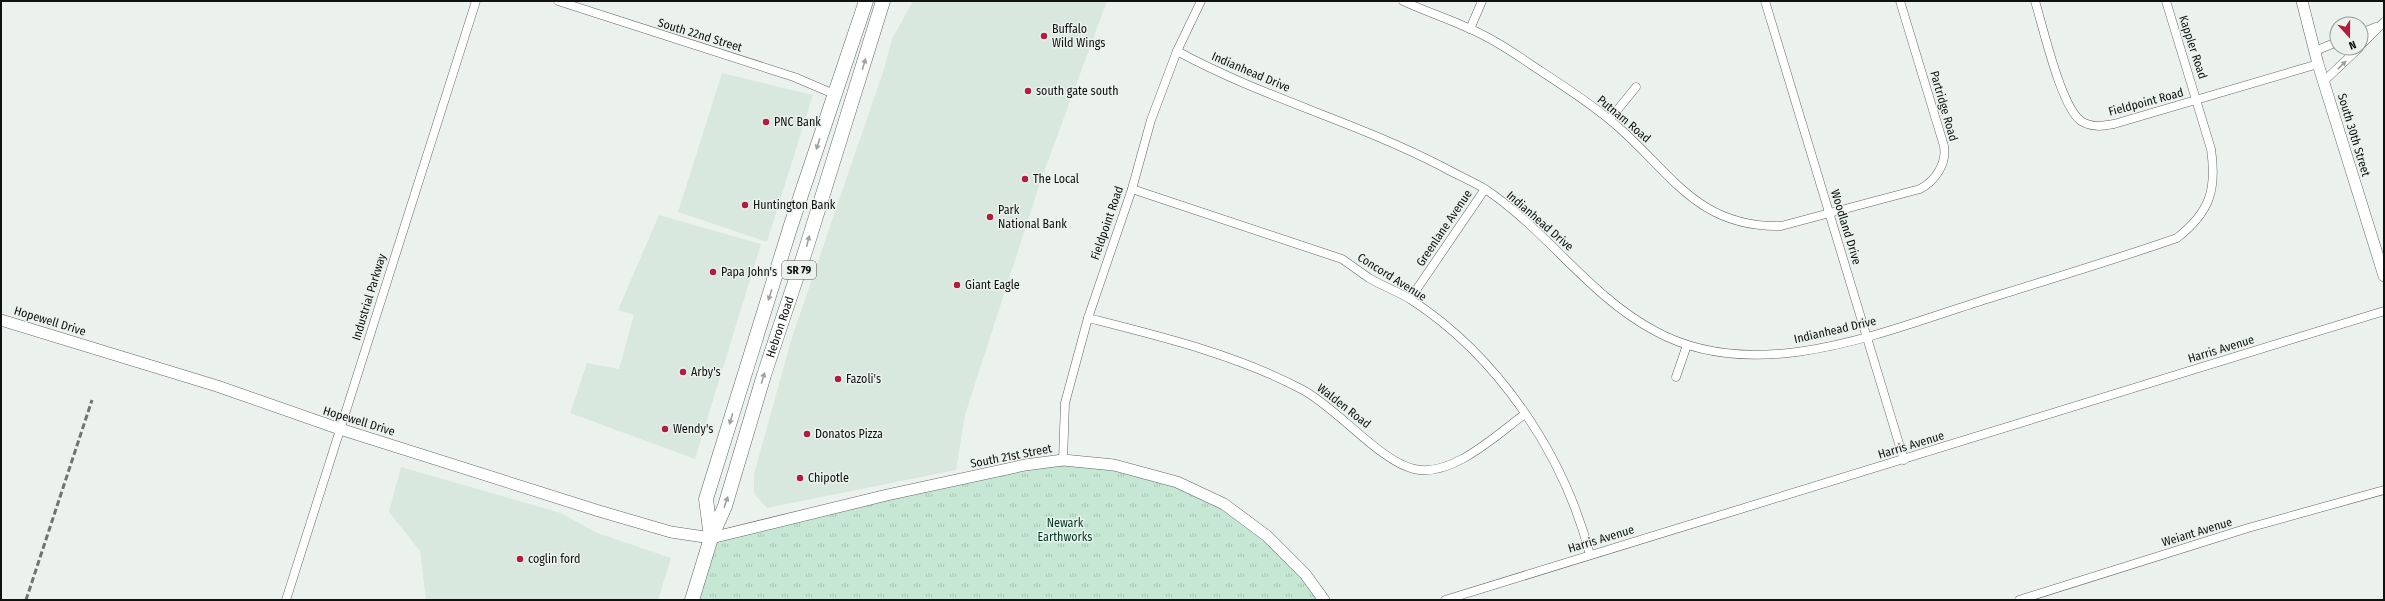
<svg xmlns="http://www.w3.org/2000/svg" width="2385" height="601" font-family="'Fira Sans Condensed',sans-serif">
<style>
.built{fill:#d9e8df}
.grass{fill:url(#grass-tufts)}
.lines{fill:none;stroke-linecap:round;stroke-linejoin:round}
.street-casing{stroke:#616764;stroke-width:9}
.secondary-casing{stroke:#616764;stroke-width:12}
.highway-casing{stroke:#616764;stroke-width:15}
.street{stroke:#fff;stroke-width:8}
.secondary{stroke:#fff;stroke-width:11}
.highway{stroke:#fff;stroke-width:14}
.rail{stroke:#707471;stroke-width:3;stroke-dasharray:6 3;stroke-linecap:butt}
.oneway{fill:#9fa0a0}
.poi-dot{fill:#b01d3f;stroke:#ebf2ee;stroke-width:1.5}
.labels{text-anchor:middle;stroke-width:3;stroke-linejoin:round;paint-order:stroke}
.shield{fill:#ebf2ee;stroke:#525553;stroke-width:1}
.shield-label{font-size:11px;font-weight:bold;fill:#101211}
.poi-label{font-size:12px;fill:#101211;stroke:#ebf2ee;text-anchor:start}
.street-label{font-size:12px;fill:#101211;stroke:#ebf2ee}
.park-label{font-size:12px;fill:#023823;stroke:#ebf2ee}
</style>
<defs>
<pattern id="grass-tufts" width="24" height="20" patternUnits="userSpaceOnUse"><rect width="24" height="20" fill="#c5e7d4"/><path d="M3 7l-1-3M5 7V3M7 7l1-3M15 17l-1-3M17 17v-4M19 17l1-3" fill="none" stroke="#a8c5b5"/></pattern>
</defs>
<rect width="100%" height="100%" fill="#ebf2ee"/>
<g class="built">
<polygon points="913,1 1107,1 1041,180 965,415 956,470 767,508 754,494 754,474 792,337 883,72 892,39"/>
<polygon points="722,73 813,95 767,242 678,212"/>
<polygon points="659,215 761,244 695,459 570,413 587,363 619,369 634,315 618,310"/>
<polygon points="401,467 561,513 595,532 671,558 658,600 426,600 420,551 389,512"/>
</g>
<polygon class="grass" points="1063,460 1177,482 1247,520 1324,600 692,600 711,538"/>
<g class="lines">
<g class="street-casing">
<g id="street">
<polyline points="558,1 794,77 834,94"/>
<path d="M1403 1C1424 11 1447 18 1468 28 1490 37 1513 52 1533 66 1559 83 1586 100 1610 120 1669 168 1694 228 1781 226L1920 189C1935 181 1947 164 1944 146L1900 1"/>
<polyline points="1765,1 1904,460"/>
<path d="M2035 1C2043 27 2061 107 2081 121 2092 128 2103 126 2114 124L2318 64"/>
<polyline points="1470,29 1482,1"/>
<polyline points="2361,33 2376,27"/>
<polyline points="2361,45 2384,22"/>
<path d="M1177 51C1261 97 1356 122 1441 166 1455 174 1472 181 1485 189 1547 230 1589 296 1655 331 1757 387 1885 331 1987 299 2050 279 2114 260 2177 238 2210 212 2217 190 2211 149L2166 1"/>
<polyline points="2315,51 2337,42"/>
<polyline points="2324,81 2359,48"/>
<polyline points="1610,119 1636,87"/>
<path d="M1132 189 1342 259C1351 265 1360 272 1369 278 1382 286 1397 291 1410 299 1498 356 1564 454 1590 555"/>
<polyline points="1410,299 1485,189"/>
<path d="M1088 318C1159 336 1238 355 1303 390 1338 409 1380 461 1414 469 1452 478 1496 435 1525 414"/>
<polyline points="1676,377 1687,345"/>
<polyline points="1063,460 1065,403 1088,318 1132,189 1151,120 1177,51 1201,1"/>
<polyline points="286,600 476,1"/>
<polyline points="1445,600 2384,311"/>
<polyline points="2019,600 2248,528 2384,490"/>
</g>
</g>
<g class="secondary-casing">
<g id="secondary">
<polyline points="2302,1 2318,64 2384,276"/>
<polyline points="1,320 217,386 340,429 599,511 671,532 711,538 887,495 1025,465 1063,460 1114,465 1177,482 1224,504 1267,536 1305,574 1324,600"/>
</g>
</g>
<g class="highway-casing">
<g id="highway">
<polyline points="711,537 706,499 791,225 866,1"/>
<path id="s1" d="M692 600 711 538 725 506 764 375 805 252 883 1"/>
</g>
</g>
<use href="#street" class="street"/>
<use href="#secondary" class="secondary"/>
<use href="#highway" class="highway"/>
<polyline class="rail" points="26,600 92,400"/>
</g>
<defs><path id="oneway-solid" d="M-6-.8H1V-3.2L6.5 0L1 3.2V.8H-6Z"/></defs>
<g class="oneway">
<use href="#oneway-solid" transform="translate(864 64) rotate(-73)"/>
<use href="#oneway-solid" transform="translate(2342 65) rotate(-44)"/>
<use href="#oneway-solid" transform="translate(818 144) rotate(108)"/>
<use href="#oneway-solid" transform="translate(808 241) rotate(-76)"/>
<use href="#oneway-solid" transform="translate(770 295) rotate(108)"/>
<use href="#oneway-solid" transform="translate(763 378) rotate(-73)"/>
<use href="#oneway-solid" transform="translate(731 419) rotate(106)"/>
<use href="#oneway-solid" transform="translate(726 502) rotate(-71)"/>
</g>
<g class="poi-dot">
<circle cx="1044" cy="36" r="4"/>
<circle cx="1028" cy="91" r="4"/>
<circle cx="766" cy="122" r="4"/>
<circle cx="1025" cy="179" r="4"/>
<circle cx="745" cy="205" r="4"/>
<circle cx="990" cy="217" r="4"/>
<circle cx="713" cy="272" r="4"/>
<circle cx="957" cy="285" r="4"/>
<circle cx="683" cy="372" r="4"/>
<circle cx="838" cy="379" r="4"/>
<circle cx="665" cy="429" r="4"/>
<circle cx="807" cy="434" r="4"/>
<circle cx="800" cy="478" r="4"/>
<circle cx="520" cy="559" r="4"/>
</g>
<g class="labels">
<rect class="shield" x="782" y="261" width="34" height="18" rx="3"/>
<g class="shield-label">
<text x="799" y="274">SR 79</text>
</g>
<g class="poi-label">
<text x="1052" y="33">Buffalo<tspan x="1052" dy="14">Wild Wings</tspan></text>
<text x="1036" y="95">south gate south</text>
<text x="774" y="126">PNC Bank</text>
<text x="1033" y="183">The Local</text>
<text x="753" y="209">Huntington Bank</text>
<text x="998" y="214">Park<tspan x="998" dy="14">National Bank</tspan></text>
<text x="721" y="276">Papa John's</text>
<text x="965" y="289">Giant Eagle</text>
<text x="691" y="376">Arby's</text>
<text x="846" y="383">Fazoli's</text>
<text x="673" y="433">Wendy's</text>
<text x="815" y="438">Donatos Pizza</text>
<text x="808" y="482">Chipotle</text>
<text x="528" y="563">coglin ford</text>
</g>
<g class="street-label">
<text transform="translate(700 35) rotate(17)" y="4">South 22nd Street</text>
<text transform="translate(2193 47) rotate(72)" y="4">Kappler Road</text>
<text transform="translate(1251 72) rotate(23)" y="4">Indianhead Drive</text>
<text transform="translate(2146 102) rotate(-15)" y="4">Fieldpoint Road</text>
<text transform="translate(1944 106) rotate(74)" y="4">Partridge Road</text>
<text transform="translate(1624 119) rotate(40)" y="4">Putnam Road</text>
<text transform="translate(2354 135) rotate(73)" y="4">South 30th Street</text>
<text transform="translate(1540 221) rotate(41)" y="4">Indianhead Drive</text>
<text transform="translate(1107 223) rotate(-71)" y="4">Fieldpoint Road</text>
<text transform="translate(1846 227) rotate(73)" y="4">Woodland Drive</text>
<text transform="translate(1444 228) rotate(-56)" y="4">Greenlane Avenue</text>
<text transform="translate(1392 277) rotate(32)" y="4">Concord Avenue</text>
<text transform="translate(369 297) rotate(-73)" y="4">Industrial Parkway</text>
<text transform="translate(50 321) rotate(17)" y="4">Hopewell Drive</text>
<text dy="4" stroke="none"><textPath href="#s1" startOffset="287">Hebron Road</textPath></text>
<text transform="translate(1835 330) rotate(-13)" y="4">Indianhead Drive</text>
<text transform="translate(2221 349) rotate(-17)" y="4">Harris Avenue</text>
<text transform="translate(1344 406) rotate(38)" y="4">Walden Road</text>
<text transform="translate(359 421) rotate(17)" y="4">Hopewell Drive</text>
<text transform="translate(1911 445) rotate(-17)" y="4">Harris Avenue</text>
<text transform="translate(1011 456) rotate(-11)" y="4">South 21st Street</text>
<text transform="translate(2197 532) rotate(-17)" y="4">Weiant Avenue</text>
<text transform="translate(1601 539) rotate(-17)" y="4">Harris Avenue</text>
</g>
<g class="park-label">
<text x="1065" y="527">Newark<tspan x="1065" dy="14">Earthworks</tspan></text>
</g>
</g>
<rect width="2385" height="601" fill="none" stroke="#101211" stroke-width="4"/>
<g transform="translate(2349 36) rotate(159)"><circle r="19" fill="#ebf2ee" stroke="#939896"/>
<path d="M0-3L7 15L0 10L-7 15Z" fill="#b01d3f"/>
<text y="-6" font-size="11" font-weight="bold" text-anchor="middle" fill="#101211">N</text>
</g>
</svg>
